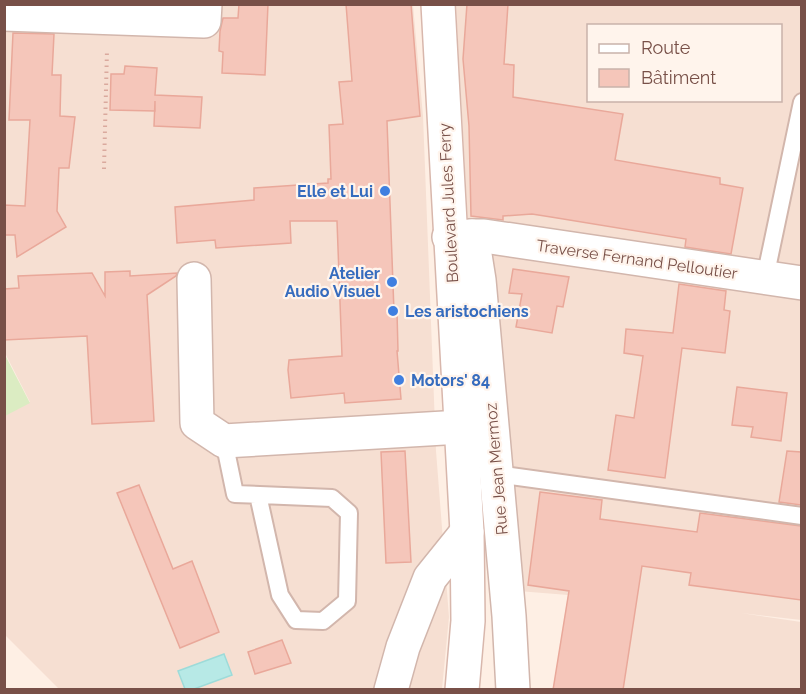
<svg xmlns="http://www.w3.org/2000/svg" width="806" height="694" font-family="Raleway,sans-serif">
<style>
.residential{fill:#f6dfd2;fill-rule:evenodd}
.green{fill:#dbecc2}
.water{fill:#b7e9e6;stroke:#9ddbd9;stroke-width:1.5}
.building{fill:#f5c6ba;stroke:#e9a89a;stroke-width:1.5}
.lines{fill:none;stroke-linecap:round;stroke-linejoin:round}
.lane-casing{stroke:#d2b6ac;stroke-width:20}
.street-casing{stroke:#d2b6ac;stroke-width:36}
.secondary-casing{stroke:#d8b7ac;stroke-width:36}
.path{stroke:#daa99d;stroke-width:4;stroke-dasharray:1.5 4.5;stroke-linecap:butt}
.lane{stroke:#fff;stroke-width:16}
.street{stroke:#fff;stroke-width:33}
.secondary{stroke:#fff;stroke-width:33}
.shop-dot{fill:#3f7fe0;stroke:#fff4ec;stroke-width:2}
.labels{text-anchor:middle;stroke-width:4.5;stroke-linejoin:round;paint-order:stroke}
.shop-label{font-size:16px;font-weight:bold;fill:#366cbe;stroke:#fff4ec;text-anchor:end}
.street-label{font-size:16px;fill:#785048;stroke:#fff4ec}
</style>
<rect width="100%" height="100%" fill="#feefe4"/>
<g class="residential">
<polygon points="5,5 413,5 423,116 436,451 449,617 442,689 59,689 5,635 4,416 30,402 5,353"/>
<path d="M456 5H801V620L741 613 801 622V689H553L568 595 518 591 468 224ZM588 26H780V100H588Z"/>
</g>
<polygon class="green" points="4,353 30,403 5,416 4,416"/>
<polygon class="water" points="224,654 232,675 194,689 185,689 178,671"/>
<g class="building">
<polygon points="239,4 268,4 265,75 222,73 223,52 219,51 220,31 223,18 238,18"/>
<polygon points="346,4 411,4 420,116 387,121 394,312 397,312 398,351 397,351 401,399 345,403 344,393 291,398 288,370 289,360 342,356 337,221 290,221 291,243 216,248 215,240 177,243 175,207 254,200 254,188 328,183 328,179 331,179 329,125 343,124 339,82 352,81"/>
<polygon points="467,4 508,4 504,64 514,65 513,97 623,114 615,160 720,178 720,184 743,188 731,254 685,247 686,239 551,217 532,214 503,216 503,220 471,216 469,126 463,59"/>
<polygon points="13,33 54,34 52,75 61,75 60,116 75,117 69,168 59,168 57,211 66,227 17,257 15,235 4,235 4,205 25,206 30,120 9,120"/>
<polygon points="125,66 157,68 155,95 202,97 200,128 154,126 155,101 155,111 110,110 111,74 124,74"/>
<polygon points="513,269 569,277 563,307 557,306 552,333 516,327 522,294 509,293"/>
<polygon points="130,271 130,276 177,273 176,276 147,295 154,421 92,424 87,336 4,340 4,289 19,288 18,276 92,273 105,296 105,272"/>
<polygon points="679,284 726,291 724,310 730,311 725,353 682,348 665,478 608,470 616,415 634,418 643,356 624,353 626,329 673,333"/>
<polygon points="737,387 787,393 781,441 751,437 753,427 732,425"/>
<polygon points="405,451 411,562 386,563 381,452"/>
<polygon points="787,451 801,452 801,505 779,502"/>
<polygon points="139,485 173,569 192,561 219,632 180,648 117,493"/>
<polygon points="540,492 602,500 600,519 697,532 700,513 801,526 801,600 689,585 691,573 642,566 623,690 553,690 569,591 528,585"/>
<polygon points="282,640 291,663 255,674 248,652"/>
</g>
<g class="lines">
<g class="lane-casing">
<g id="lane">
<polyline points="765,278 802,102"/>
<polyline points="224,441 235,494 332,498 349,513 347,601 323,621 296,620 280,595 258,495"/>
<polyline points="496,474 802,516"/>
</g>
</g>
<g class="street-casing">
<g id="street">
<polyline points="4,14 204,21 205,4"/>
<polyline points="472,236 484,236 802,283"/>
<polyline points="449,237 472,236 479,280 509,616 513,690"/>
<polyline points="194,279 197,423 224,441 461,427"/>
<polyline points="391,690 403,647 430,578 467,532"/>
</g>
</g>
<g class="secondary-casing">
<polyline id="secondary" points="438,4 467,532 468,621 462,690"/>
</g>
<polyline class="path" points="104,169 107,50"/>
<use href="#lane" class="lane"/>
<use href="#street" class="street"/>
<use href="#secondary" class="secondary"/>
</g>
<g class="shop-dot">
<circle cx="385" cy="191" r="6"/>
<circle cx="392" cy="282" r="6"/>
<circle cx="393" cy="311" r="6"/>
<circle cx="399" cy="380" r="6"/>
</g>
<g class="labels">
<g class="shop-label">
<text x="373" y="197">Elle et Lui</text>
<text x="380" y="279">Atelier<tspan x="380" dy="18">Audio Visuel</tspan></text>
<text x="405" y="317" text-anchor="start">Les aristochiens</text>
<text x="411" y="386" text-anchor="start">Motors' 84</text>
</g>
<g class="street-label">
<text transform="translate(448 203) rotate(-93)" y="6">Boulevard Jules Ferry</text>
<text transform="translate(637 259) rotate(8)" y="6">Traverse Fernand Pelloutier</text>
<text transform="translate(496 469) rotate(-95)" y="6">Rue Jean Mermoz</text>
</g>
</g>
<rect width="806" height="694" fill="none" stroke="#785048" stroke-width="12"/>
<rect x="587" y="24" width="195" height="78" fill="#fff4ec" stroke="#c9b2aa" stroke-width="1.5"/>
<rect x="599" y="44" width="30" height="9" fill="#ffffff" stroke="#c9b2aa" stroke-width="1.5"/>
<text x="641" y="54" font-size="18" fill="#785048">Route</text>
<rect x="599" y="69" width="30" height="18" fill="#f5c6ba" stroke="#c9b2aa" stroke-width="1.5"/>
<text x="641" y="84" font-size="18" fill="#785048">Bâtiment</text>
</svg>
